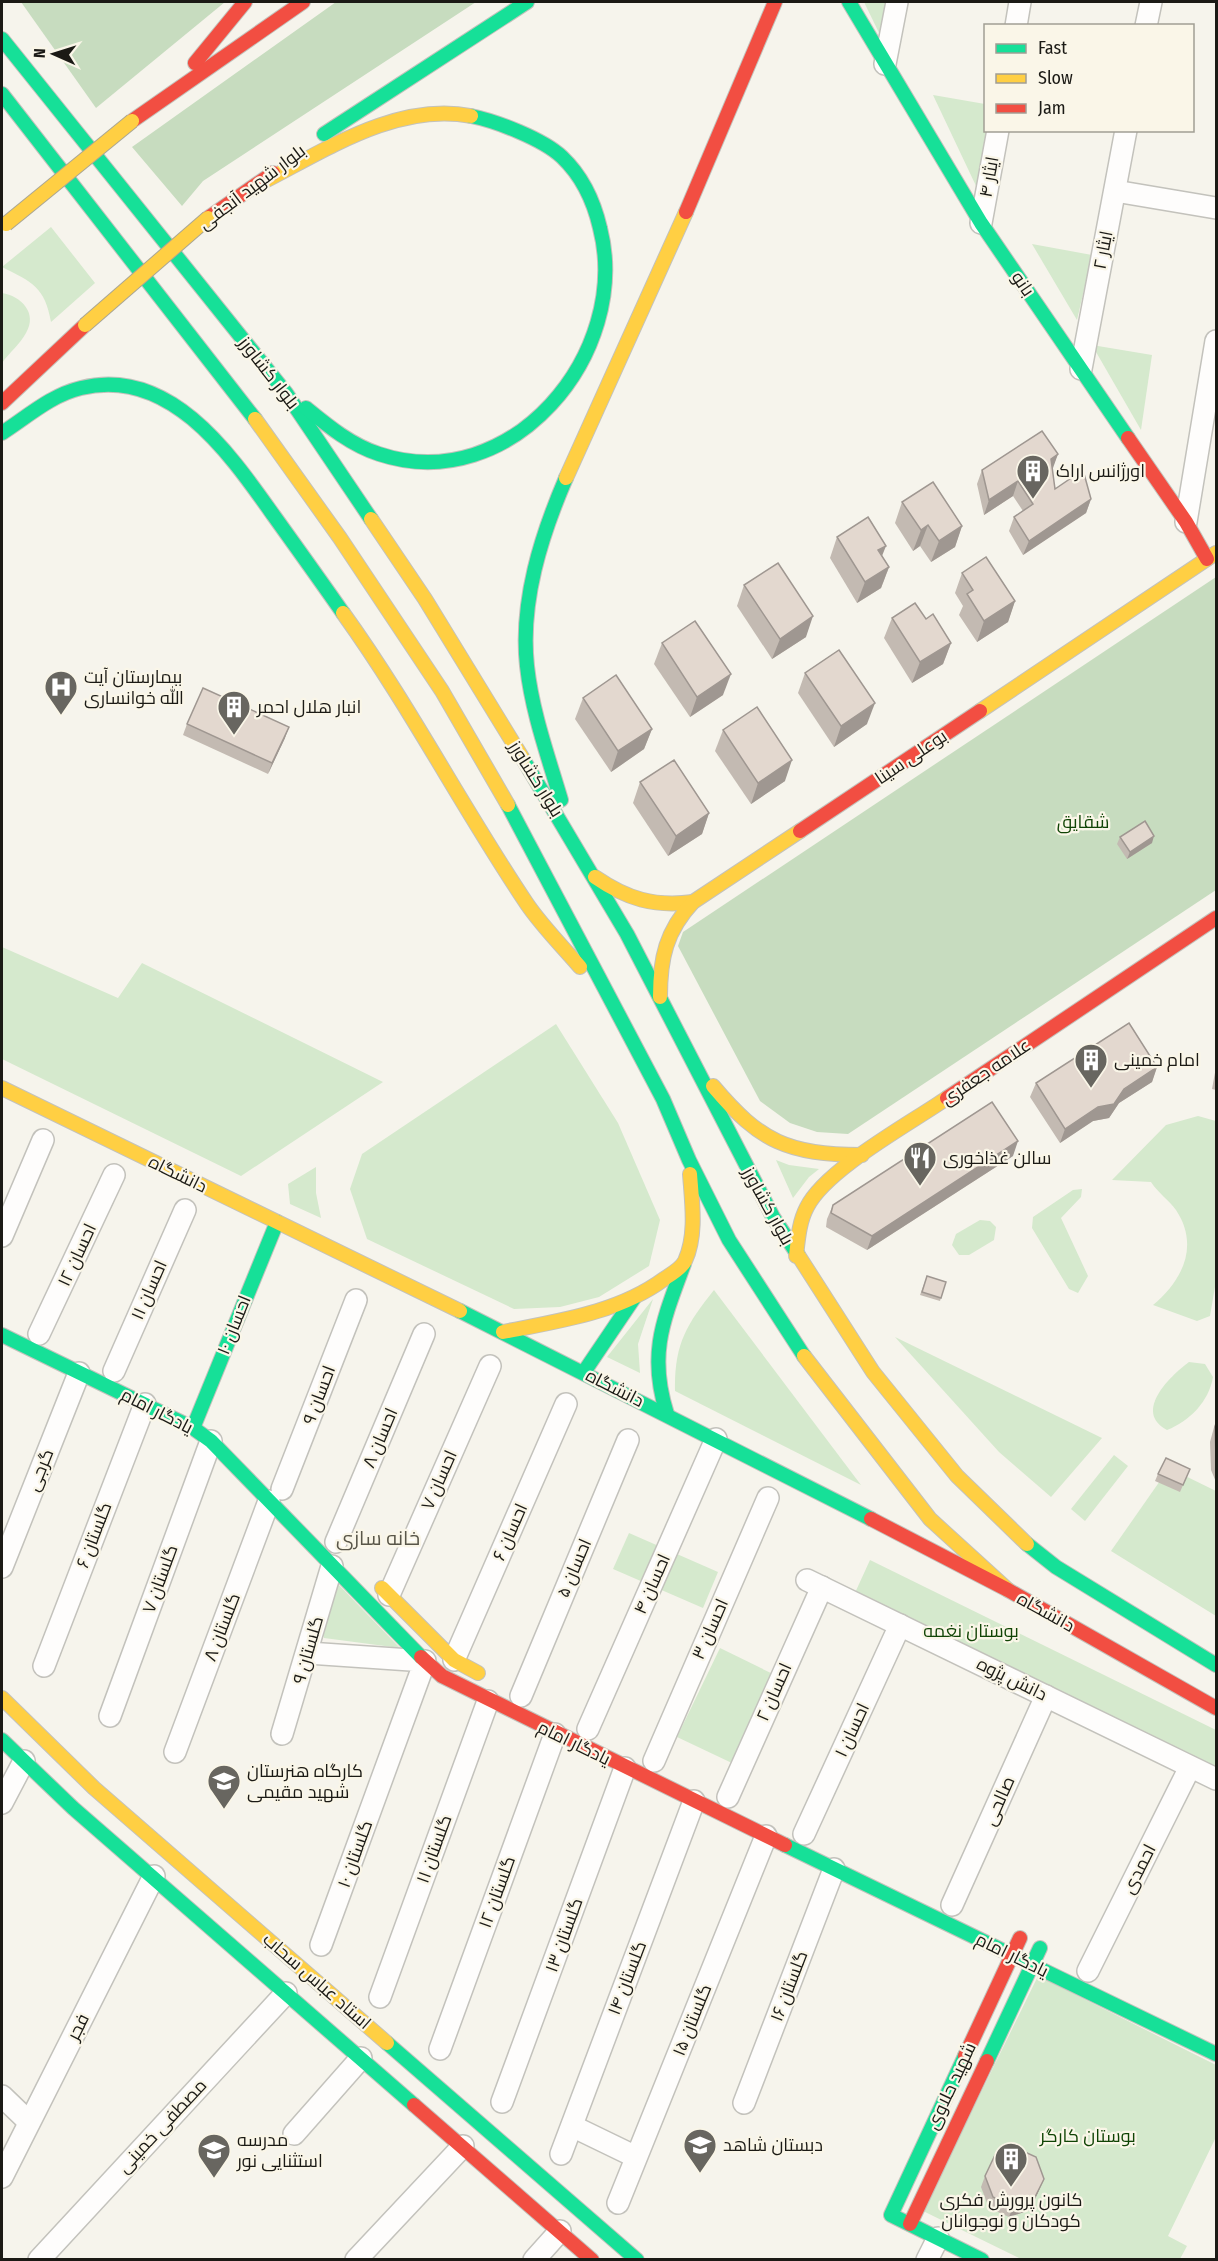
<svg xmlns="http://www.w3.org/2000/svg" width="1218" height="2261" font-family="'Fira Sans Condensed',Cairo,sans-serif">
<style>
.green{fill:#d5e9cd}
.forest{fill:#c7dcbf}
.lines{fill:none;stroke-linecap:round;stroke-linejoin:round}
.street-casing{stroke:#c3c2bc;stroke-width:24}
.fast-casing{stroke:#c3c2bc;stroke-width:16}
.slow-casing{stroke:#c3c2bc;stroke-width:16}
.jam-casing{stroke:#c3c2bc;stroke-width:16}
.street{stroke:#fefdfc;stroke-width:21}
.fast{stroke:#16e098;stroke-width:14}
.slow{stroke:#ffcf43;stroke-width:14}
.jam{stroke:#f24e42;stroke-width:14}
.slow-bridge-casing{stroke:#aaa694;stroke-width:16;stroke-linecap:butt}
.slow-bridge{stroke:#ffcf43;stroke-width:14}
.wall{fill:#c3bab2}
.shaded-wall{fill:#9f9791}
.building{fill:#e3d8cf;stroke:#9f9791;stroke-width:1.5}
.labels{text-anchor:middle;stroke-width:4.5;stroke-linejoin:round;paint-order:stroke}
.street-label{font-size:18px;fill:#1b1a15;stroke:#faf6e8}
.poi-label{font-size:18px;fill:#1b1a15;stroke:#faf6e8;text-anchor:start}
.park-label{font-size:18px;fill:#104405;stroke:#faf6e8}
.neighbourhood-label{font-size:20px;fill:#595649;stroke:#faf6e8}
</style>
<rect width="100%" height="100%" fill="#f6f4ec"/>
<g class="green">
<polygon points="864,2 888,2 881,37"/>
<polygon points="933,95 985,104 986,130 988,131 977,188"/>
<path d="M51 227 95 283 51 322C45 287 32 282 2 267Z"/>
<polygon points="1032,244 1092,255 1077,320"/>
<path d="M2 293C21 296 38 313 26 333 20 344 9 353 2 363Z"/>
<polygon points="1092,345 1152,355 1141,430"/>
<polygon points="2,947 118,998 142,963 383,1082 241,1176 2,1059"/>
<polygon points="556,1024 618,1123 660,1220 649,1266 599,1297 560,1307 514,1309 367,1239 350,1189 362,1154"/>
<path d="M1198 1116 1216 1121V1281L1210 1316 1197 1321 1153 1305C1182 1281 1200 1246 1176 1210 1169 1200 1158 1193 1151 1182L1112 1180 1166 1125Z"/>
<polygon points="776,1160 789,1165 819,1169 809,1177 793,1198"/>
<polygon points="316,1167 316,1193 321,1218 290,1204 288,1184"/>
<polygon points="1082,1189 1081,1197 1061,1218 1088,1276 1078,1293 1069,1289 1032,1228 1033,1217 1073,1190"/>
<polygon points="980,1220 990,1221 996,1227 994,1240 969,1255 959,1255 952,1245 956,1234"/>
<path d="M714 1290 861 1485 675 1391C674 1345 686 1325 714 1290Z"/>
<polygon points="653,1299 638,1344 640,1373 607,1357"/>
<polygon points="895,1337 1102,1438 1051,1497 999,1452"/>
<path d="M1189 1362 1205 1364 1213 1377C1209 1401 1190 1421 1167 1430 1133 1412 1169 1377 1189 1362Z"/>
<polygon points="1114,1455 1128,1466 1085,1521 1071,1509"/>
<polygon points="1169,1468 1216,1491 1216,1616 1111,1551"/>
<polygon points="629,1533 718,1572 703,1608 613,1569"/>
<polygon points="870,1560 1216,1730 1216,1773 854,1595"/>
<polygon points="336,1582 400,1648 324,1638 322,1630"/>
<polygon points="720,1648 777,1676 734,1764 677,1737"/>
<polygon points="1038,1976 1216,2065 1216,2137 1168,2236 1187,2246 1180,2259 1021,2259 923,2211"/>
</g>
<g class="forest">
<polygon points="21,2 225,2 96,108"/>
<polygon points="336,2 476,2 203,181 182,206 132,147"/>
<polygon points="1216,577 1216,890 848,1134 817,1132 790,1123 760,1101 678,946 683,932"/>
</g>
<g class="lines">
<g class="street-casing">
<g id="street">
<polyline points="1016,26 1020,2"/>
<polyline points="1146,26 1151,2"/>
<polyline points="885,64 897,2"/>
<polyline points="1115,191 1216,208"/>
<polyline points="981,223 998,130"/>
<polyline points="1081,369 1126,130"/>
<polyline points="1186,522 1216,341"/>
<polyline points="2,1236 43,1140"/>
<polyline points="39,1334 114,1175"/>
<polyline points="114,1371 185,1210"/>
<polyline points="282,1489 356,1300"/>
<polyline points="336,1542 424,1334"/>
<polyline points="2,1567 79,1373"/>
<polyline points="807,1580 1216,1779"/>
<polyline points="389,1595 490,1366"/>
<polyline points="308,1653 425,1661 321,1945"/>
<polyline points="454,1660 566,1404"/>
<polyline points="44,1666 145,1404"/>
<polyline points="521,1696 628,1440"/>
<polyline points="110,1716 211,1441"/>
<polyline points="588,1729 716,1439"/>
<polyline points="282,1734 332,1566"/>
<polyline points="175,1752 269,1501"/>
<polyline points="654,1761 768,1498"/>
<polyline points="728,1797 822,1587"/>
<polyline points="2,1803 24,1761"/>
<polyline points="804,1834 900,1625"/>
<polyline points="952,1905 1046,1696"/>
<polyline points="1088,1971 1190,1767"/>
<polyline points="380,1997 488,1701"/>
<polyline points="440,2049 555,1734"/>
<polyline points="2,2096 29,2122"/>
<polyline points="502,2102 625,1768"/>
<polyline points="744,2103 834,1869"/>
<polyline points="572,2126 636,2157"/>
<polyline points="294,2134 361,2058"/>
<polyline points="561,2154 694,1801"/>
<polyline points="2,2177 154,1876"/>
<polyline points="618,2203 766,1836"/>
<polyline points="39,2260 286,1993"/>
<polyline points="356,2260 463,2146"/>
<polyline points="534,2260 560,2231"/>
<polyline points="927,2260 938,2238"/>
</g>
</g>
<g class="fast-casing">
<g id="fast">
<polyline points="849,2 981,223 1128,438"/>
<polyline points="2,39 286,393 371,519"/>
<polyline points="2,94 255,419"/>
<polyline points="324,134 527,2"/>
<path d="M306 408C328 426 351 445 379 454 511 498 632 353 600 228 594 202 582 176 562 157 543 139 496 121 471 116"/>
<path d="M2 433C27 417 51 395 81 388 170 366 230 454 274 516 297 548 320 580 343 613"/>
<polyline points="523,759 627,934 773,1217 798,1255"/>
<path d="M561 800C548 756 532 712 527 666 520 602 541 536 566 478"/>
<polyline points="508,805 663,1099 689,1160 729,1240 804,1356"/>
<polyline points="460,1311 871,1519"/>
<polyline points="2,1335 193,1428 211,1441 421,1657"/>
<polyline points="584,1372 634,1298"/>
<path d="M667 1414C648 1354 663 1321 684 1264"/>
<polyline points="193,1428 277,1222"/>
<polyline points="1027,1544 1056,1567 1216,1665"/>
<polyline points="2,1740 73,1808 414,2105"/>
<polyline points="785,1845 1216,2054"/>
<polyline points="387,2043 637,2260"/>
<polyline points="965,2056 891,2215 982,2260"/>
<polyline points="987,2061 1040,1948"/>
</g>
</g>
<g class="slow-casing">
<g id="slow">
<path d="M255 186C320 154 395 101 471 116"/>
<polyline points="255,419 340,538 442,691 508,805"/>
<polyline points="566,478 686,212"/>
<polyline points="371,519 425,599 523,759"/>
<path d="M343 613C410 706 463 809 527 904 542 926 562 946 580 967"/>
<polyline points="980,711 1216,553"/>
<path d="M595 877C627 899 654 907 693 902"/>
<path d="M660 997C660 958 666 931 693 902L800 831"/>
<path d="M713 1086C761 1143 788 1154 862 1155"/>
<polyline points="2,1088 460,1311"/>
<polyline points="798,1255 873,1372 957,1476 1027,1544"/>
<path d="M796 1256C798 1239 799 1222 807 1207 826 1169 911 1123 947 1098"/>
<path d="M503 1332C558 1321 618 1313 664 1279 671 1274 681 1269 685 1261 697 1235 692 1202 690 1174"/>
<polyline points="804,1356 930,1519 1008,1590"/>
<polyline points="382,1588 454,1660 478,1673"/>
<polyline points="2,1698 94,1788 387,2043"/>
</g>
</g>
<g class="jam-casing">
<g id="jam">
<polyline points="195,63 245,2"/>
<polyline points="132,121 303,2"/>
<polyline points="686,212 775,2"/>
<polyline points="208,218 273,173"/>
<polyline points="2,403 85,325"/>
<polyline points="1128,438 1186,522 1207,559"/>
<polyline points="800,831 980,711"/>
<polyline points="947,1098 1216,918"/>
<polyline points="871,1519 1008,1590 1216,1708"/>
<polyline points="421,1657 442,1676 785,1845"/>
<polyline points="965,2056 1020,1938"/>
<polyline points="414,2105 592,2260"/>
<polyline points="910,2224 987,2061"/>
</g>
</g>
<use href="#street" class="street"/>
<use href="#fast" class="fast"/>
<use href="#slow" class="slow"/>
<use href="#jam" class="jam"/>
<g class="slow-bridge-casing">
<g id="slow-bridge">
<polyline points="6,224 132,121"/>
<polyline points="85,325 208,218"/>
</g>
</g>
<use href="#slow-bridge" class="slow-bridge"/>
</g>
<g class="wall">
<polygon points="1058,454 1052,468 1055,489 1091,499 1086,513 1023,555 1009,531 1014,517 1023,511 1013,496 984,515 977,484 982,470"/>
<polygon points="902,502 962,526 955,547 931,562 920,546 913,551 895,523"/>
<polygon points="837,537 882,556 889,567 881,588 857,603 830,558"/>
<polygon points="962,573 1015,601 1008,622 977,642 959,615 963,606 955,593"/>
<polygon points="744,585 806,637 772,659 737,606"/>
<polygon points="892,618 926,619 951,643 943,664 912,683 884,638"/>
<polygon points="662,643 723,695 690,717 654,664"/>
<polygon points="805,673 867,724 834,747 798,693"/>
<polygon points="583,698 652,729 644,749 611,772 575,719"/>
<polygon points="187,724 285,738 268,774 183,735"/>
<polygon points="723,730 785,781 751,804 715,751"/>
<polygon points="640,782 709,813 702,834 668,856 633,803"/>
<polygon points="1120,837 1152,843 1127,859 1117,844"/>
<polygon points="1157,1067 1152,1082 1119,1103 1109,1118 1093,1121 1060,1143 1030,1097 1036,1083"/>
<polygon points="1216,1067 1216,1090 1212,1089"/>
<polygon points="1013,1156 867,1250 826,1227 827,1219 833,1205"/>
<polygon points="927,1276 946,1282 940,1301 920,1295"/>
<polygon points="1216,1420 1216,1482 1211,1470 1210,1442"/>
<polygon points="1190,1469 1180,1492 1155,1481 1158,1474"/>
<polygon points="985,2176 1044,2179 1030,2210 1009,2217 989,2208 981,2187"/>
</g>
<g class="shaded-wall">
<polygon points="1058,454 1053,468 1046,473 1051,459"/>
<polygon points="1018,481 1013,496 984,515 989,500"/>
<polygon points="1091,499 1086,513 1023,555 1029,541"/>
<polygon points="928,525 920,546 913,551 921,530"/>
<polygon points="962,526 955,547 931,562 939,541"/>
<polygon points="886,546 878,566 878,550"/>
<polygon points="889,567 881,588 857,603 865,582"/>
<polygon points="1015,601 1008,622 977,642 984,621"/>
<polygon points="813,616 806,637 772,659 780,639"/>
<polygon points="951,643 943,664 912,683 920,662"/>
<polygon points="731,674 723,695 690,717 697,697"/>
<polygon points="875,703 867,724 834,747 841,726"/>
<polygon points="289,727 285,738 268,774 272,763"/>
<polygon points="652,729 644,749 611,772 618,751"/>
<polygon points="792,760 785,781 751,804 758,783"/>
<polygon points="709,813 702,834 668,856 676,836"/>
<polygon points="1154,836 1152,843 1127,859 1130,852"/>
<polygon points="1157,1067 1152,1082 1119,1103 1109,1118 1093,1121 1060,1143 1065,1129"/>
<polygon points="1018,1141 1013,1156 867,1250 872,1236"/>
<polygon points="1044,2179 1030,2210 1009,2217 1013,2207"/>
</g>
<g class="building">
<polygon points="1042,431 1058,454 1051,459 1055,489 1083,470 1091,499 1029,541 1014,517 1033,504 1018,481 989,500 982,470"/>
<polygon points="933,482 962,526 939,541 928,525 921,530 902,502"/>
<polygon points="868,517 886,546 878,550 889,567 865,582 837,537"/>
<polygon points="986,557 1015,601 984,621 967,594 973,590 962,573"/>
<polygon points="778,563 813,616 780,639 744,585"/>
<polygon points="915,603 926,619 933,614 951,643 920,662 892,618"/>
<polygon points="695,621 731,674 697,697 662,643"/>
<polygon points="839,650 875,703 841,726 805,673"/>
<polygon points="616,675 652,729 618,751 583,698"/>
<polygon points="203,688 289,727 272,763 187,724"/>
<polygon points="757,707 792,760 758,783 723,730"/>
<polygon points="674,760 709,813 676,836 640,782"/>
<polygon points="1145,821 1154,836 1130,852 1120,837"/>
<polygon points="1129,1023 1157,1067 1124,1089 1114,1104 1098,1107 1065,1129 1036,1083"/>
<polygon points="992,1102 1018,1141 872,1236 831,1213 833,1205"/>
<polygon points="927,1276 946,1282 941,1298 922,1292"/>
<polygon points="1216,1424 1216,1457 1215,1427"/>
<polygon points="1166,1458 1190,1469 1183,1485 1158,1474"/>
<polygon points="1016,2148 1036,2157 1044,2179 1034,2199 1013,2207 993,2197 985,2176 995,2155"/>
</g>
<defs>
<g id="building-pin" transform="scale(1.725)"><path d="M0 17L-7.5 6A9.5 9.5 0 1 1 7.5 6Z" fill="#686660" stroke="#faf6e8"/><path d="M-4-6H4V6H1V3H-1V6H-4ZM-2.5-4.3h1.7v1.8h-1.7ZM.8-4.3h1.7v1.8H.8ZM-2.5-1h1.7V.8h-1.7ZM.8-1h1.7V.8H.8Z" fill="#fff"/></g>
<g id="hospital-pin" transform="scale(1.725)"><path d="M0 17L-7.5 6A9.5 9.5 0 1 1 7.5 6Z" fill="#686660" stroke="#faf6e8"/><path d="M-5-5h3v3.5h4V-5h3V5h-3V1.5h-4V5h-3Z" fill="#fff"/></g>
<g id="restaurant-pin" transform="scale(1.725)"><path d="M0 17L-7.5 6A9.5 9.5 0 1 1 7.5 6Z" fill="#686660" stroke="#faf6e8"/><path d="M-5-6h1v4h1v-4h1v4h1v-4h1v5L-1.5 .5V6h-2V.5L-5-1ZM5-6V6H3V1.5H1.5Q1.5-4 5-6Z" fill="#fff"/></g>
<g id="school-pin" transform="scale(1.725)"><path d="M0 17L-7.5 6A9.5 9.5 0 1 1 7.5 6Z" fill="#686660" stroke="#faf6e8"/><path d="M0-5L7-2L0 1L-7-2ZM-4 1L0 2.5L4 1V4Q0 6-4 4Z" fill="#fff"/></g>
</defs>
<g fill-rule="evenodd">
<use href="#building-pin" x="1033" y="471"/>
<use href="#hospital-pin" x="61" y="687"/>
<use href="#building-pin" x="234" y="707"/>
<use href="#building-pin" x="1091" y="1060"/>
<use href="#restaurant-pin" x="920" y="1158"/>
<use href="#school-pin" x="224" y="1781"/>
<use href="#school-pin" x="700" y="2145"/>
<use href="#school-pin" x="214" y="2150"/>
<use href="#building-pin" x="1011" y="2159"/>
</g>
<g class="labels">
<g class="street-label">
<text transform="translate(989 177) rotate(-80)" y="6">ایثار ۴</text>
<text transform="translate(252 187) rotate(-37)" y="6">بلوار شهید آنجفی</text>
<text transform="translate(1103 250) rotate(-79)" y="6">ایثار ۲</text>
<text transform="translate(1023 284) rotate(56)" y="6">بانو</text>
<text transform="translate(269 373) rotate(52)" y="6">بلوار کشاورز</text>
<text transform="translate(911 757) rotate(-34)" y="6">بوعلی سینا</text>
<text transform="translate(536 779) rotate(58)" y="6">بلوار کشاورز</text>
<text transform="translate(986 1072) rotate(-34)" y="6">علامه جعفری</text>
<text transform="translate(178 1174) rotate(26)" y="6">دانشگاه</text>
<text transform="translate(768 1206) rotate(61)" y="6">بلوار کشاورز</text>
<text transform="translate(77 1255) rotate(-65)" y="6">احسان ۱۲</text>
<text transform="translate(149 1290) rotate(-66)" y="6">احسان ۱۱</text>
<text transform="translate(234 1325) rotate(-68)" y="6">احسان ۱۰</text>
<text transform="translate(615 1388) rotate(27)" y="6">دانشگاه</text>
<text transform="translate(319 1395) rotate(-69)" y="6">احسان ۹</text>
<text transform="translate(157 1411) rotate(27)" y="6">یادگار امام</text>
<text transform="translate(380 1438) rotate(-67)" y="6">احسان ۸</text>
<text transform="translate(40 1470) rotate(-68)" y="6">گرجی</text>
<text transform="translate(439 1480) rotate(-66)" y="6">احسان ۷</text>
<text transform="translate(510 1532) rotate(-66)" y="6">احسان ۶</text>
<text transform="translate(94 1535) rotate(-69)" y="6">گلستان ۶</text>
<text transform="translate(574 1568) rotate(-67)" y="6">احسان ۵</text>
<text transform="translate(160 1579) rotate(-70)" y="6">گلستان ۷</text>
<text transform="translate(652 1584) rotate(-66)" y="6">احسان ۴</text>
<text transform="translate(1046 1612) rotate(29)" y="6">دانشگاه</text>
<text transform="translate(222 1627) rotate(-69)" y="6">گلستان ۸</text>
<text transform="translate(710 1629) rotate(-66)" y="6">احسان ۳</text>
<text transform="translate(308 1650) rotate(-74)" y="6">گلستان ۹</text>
<text transform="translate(1012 1679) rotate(26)" y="6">دانش پژوه</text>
<text transform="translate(774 1692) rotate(-66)" y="6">احسان ۲</text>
<text transform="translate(852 1730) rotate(-65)" y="6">احسان ۱</text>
<text transform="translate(574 1743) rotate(26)" y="6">یادگار امام</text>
<text transform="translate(999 1801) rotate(-66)" y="6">صالحی</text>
<text transform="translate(434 1849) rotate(-70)" y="6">گلستان ۱۱</text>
<text transform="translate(355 1854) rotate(-70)" y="6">گلستان ۱۰</text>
<text transform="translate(1139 1869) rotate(-63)" y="6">احمدی</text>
<text transform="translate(497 1892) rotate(-70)" y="6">گلستان ۱۲</text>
<text transform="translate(564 1935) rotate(-70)" y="6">گلستان ۱۳</text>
<text transform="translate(1012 1955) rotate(26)" y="6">یادگار امام</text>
<text transform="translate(627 1978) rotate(-69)" y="6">گلستان ۱۴</text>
<text transform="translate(317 1981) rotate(41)" y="6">استاد عباس سحاب</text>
<text transform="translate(789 1986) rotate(-69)" y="6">گلستان ۱۶</text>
<text transform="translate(692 2020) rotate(-68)" y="6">گلستان ۱۵</text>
<text transform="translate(78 2027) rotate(-63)" y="6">فجر</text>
<text transform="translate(951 2086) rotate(-65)" y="6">شهید حلاوی</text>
<text transform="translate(162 2126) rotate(-47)" y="6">مصطفی خمینی</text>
</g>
<g class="poi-label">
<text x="1056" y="477">اورژانس اراک</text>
<text x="84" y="683">بیمارستان آیت<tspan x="84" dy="21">الله خوانساری</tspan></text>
<text x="257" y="713">انبار هلال احمر</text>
<text x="1114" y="1066">امام خمینی</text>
<text x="943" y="1164">سالن غذاخوری</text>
<text x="247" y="1777">کارگاه هنرستان<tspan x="247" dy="21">شهید مقیمی</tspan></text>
<text x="237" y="2146">مدرسه<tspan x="237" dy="21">استثنایی نور</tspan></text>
<text x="723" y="2151">دبستان شاهد</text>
<text x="1011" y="2206" text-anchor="middle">کانون پرورش فکری<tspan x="1011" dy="21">کودکان و نوجوانان</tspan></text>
</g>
<g class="park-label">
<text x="1083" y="828">شقایق</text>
<text x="971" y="1637">بوستان نغمه</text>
<text x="1088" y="2142">بوستان کارگر</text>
</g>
<g class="neighbourhood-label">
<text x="378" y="1545">خانه سازی</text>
</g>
</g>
<rect width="1218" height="2261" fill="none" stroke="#1b1a15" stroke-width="6"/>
<rect x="984" y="24" width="210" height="108" fill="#faf6e8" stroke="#a19e94" stroke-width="1.5"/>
<rect x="996" y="44" width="30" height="9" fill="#16e098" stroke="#a19e94" stroke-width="1.5"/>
<text x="1038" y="54" font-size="18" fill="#1b1a15">Fast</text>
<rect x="996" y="74" width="30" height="9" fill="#ffcf43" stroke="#a19e94" stroke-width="1.5"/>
<text x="1038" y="84" font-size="18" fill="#1b1a15">Slow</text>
<rect x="996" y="104" width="30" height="9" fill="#f24e42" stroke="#a19e94" stroke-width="1.5"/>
<text x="1038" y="114" font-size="18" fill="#1b1a15">Jam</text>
<g transform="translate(54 54) rotate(273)" stroke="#faf6e8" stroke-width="4.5" paint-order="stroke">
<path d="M0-4.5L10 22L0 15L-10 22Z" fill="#1b1a15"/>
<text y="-9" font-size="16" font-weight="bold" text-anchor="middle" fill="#1b1a15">N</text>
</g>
</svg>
